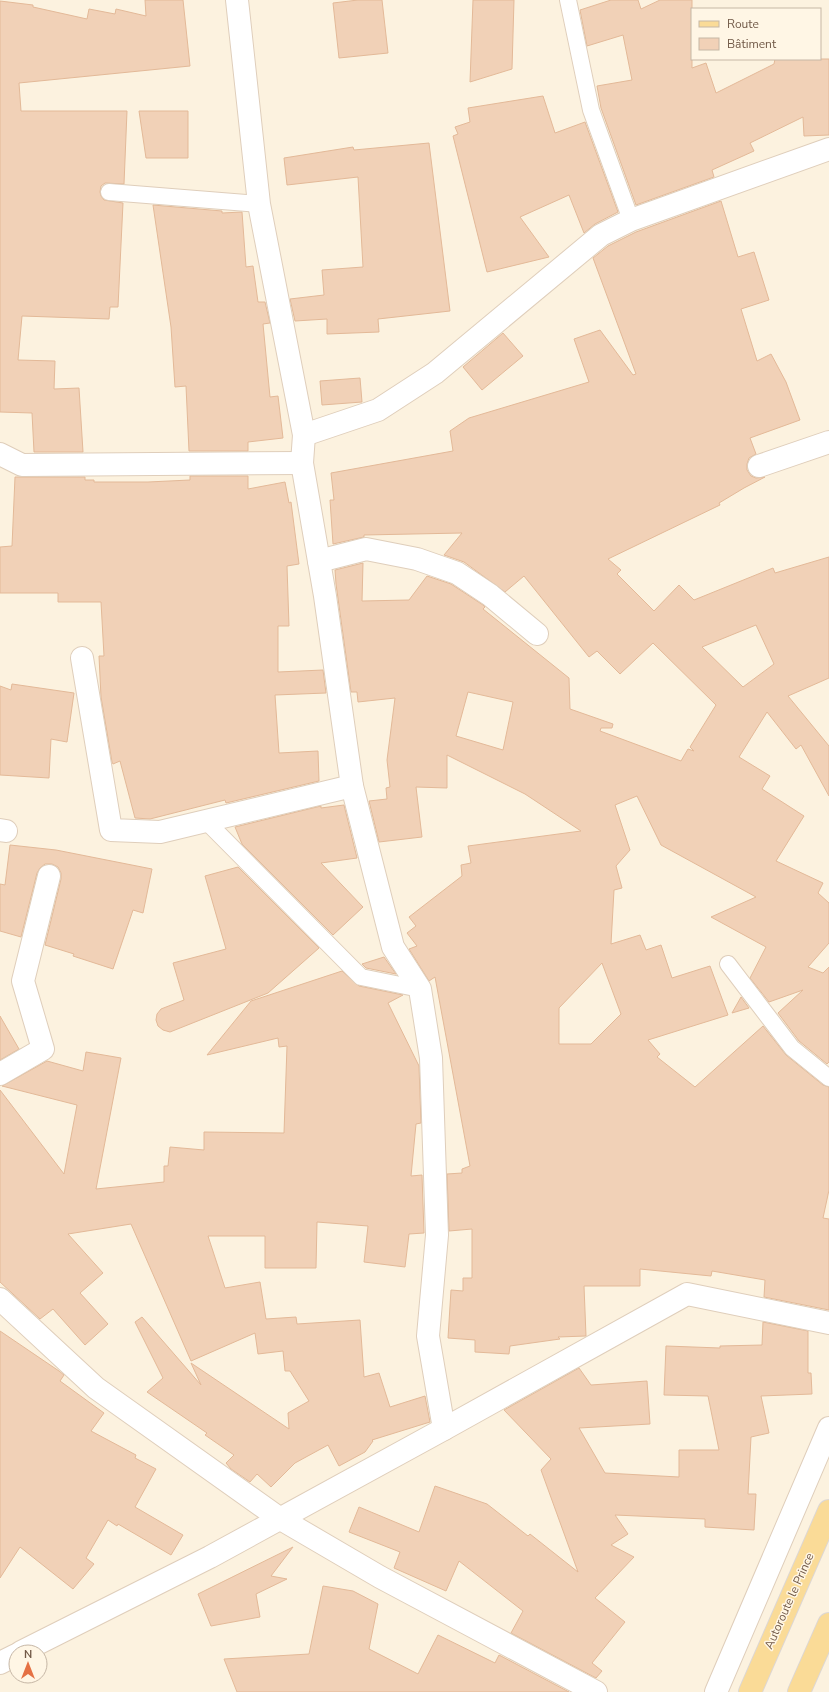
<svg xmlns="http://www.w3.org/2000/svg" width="829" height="1692" font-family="'Nunito Sans',sans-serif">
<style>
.building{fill:#f1d1b7;stroke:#e3b998;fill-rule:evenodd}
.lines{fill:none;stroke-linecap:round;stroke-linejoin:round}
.service-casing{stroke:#dfcebb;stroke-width:18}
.minor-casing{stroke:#dfcebb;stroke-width:24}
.primary-casing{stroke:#ddd7d3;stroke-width:24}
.service{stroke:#fff;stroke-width:16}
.minor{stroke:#fff;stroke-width:22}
.primary{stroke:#fadb97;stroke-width:22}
.labels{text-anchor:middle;stroke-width:3;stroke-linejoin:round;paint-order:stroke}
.street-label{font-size:12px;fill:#715947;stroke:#fff6e5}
</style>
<rect width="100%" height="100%" fill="#fcf2df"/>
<g class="building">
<polygon points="145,0 183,0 190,66 19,83 21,111 127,111 124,184 105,183 101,186 100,192 101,196 104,200 123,203 118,307 110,307 109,319 22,316 18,360 55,361 54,389 79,388 83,452 34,452 32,413 0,412 0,1 33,5 33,7 87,19 89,9 115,14 116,9 146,16"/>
<polygon points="358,0 382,0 388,53 339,58 333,3"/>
<polygon points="473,0 514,0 512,69 470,82"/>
<polygon points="611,0 638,0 641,9 660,0 692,0 692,68 706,63 716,93 774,64 775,59 829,59 829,135 804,136 803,117 750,143 754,151 712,170 714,177 636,205 601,108 597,86 632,80 623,35 587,46 580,10"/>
<polygon points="543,96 555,133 585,122 618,212 595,224 584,233 569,195 520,217 549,257 487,272 453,136 458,134 455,127 470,122 468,108"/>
<polygon points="139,111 188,111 188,158 146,158"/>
<polygon points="429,143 450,311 378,319 379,332 327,334 327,319 295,321 290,299 324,295 322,270 363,267 358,177 287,185 284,158 353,147 354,150"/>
<path d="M721 201 738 257 754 252 769 300 741 309 757 361 771 354 786 382 800 420 750 438 756 454 749 458 747 464V470L751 476 756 478 765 477 744 488 719 503 720 505 608 559 621 570 617 574 654 611 679 585 694 600 773 568 775 573 829 557V678L788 696 829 746V796L801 745 796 749 767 712 739 757 770 776 762 789 804 816 776 861 823 883 818 893 829 903V943L808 967 823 973 829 967V1062L827 1064 799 1041 778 1013 803 990 769 1002 750 978 766 947 711 917 756 897 661 845 637 796 615 805 630 850 616 866 622 888 614 890 611 944 640 935 646 950 661 945 672 978 710 966 728 1015 648 1040 660 1054 657 1057 695 1087 763 1026 786 1055 823 1085 829 1087V1190L823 1218 829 1219V1310L764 1297 765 1280 712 1271 711 1276 640 1269V1286H584L586 1336 558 1337 560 1339 510 1346 509 1354 475 1352V1340L448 1338 451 1290 463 1291V1278H472V1229L449 1231 447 1174 462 1173V1169L470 1166 435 977 429 981 409 949 417 946 407 933 416 926 409 917 462 876 461 865 471 863 468 846 581 831 525 794 447 755V788L416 787 422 837 379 842 369 801 387 799 386 788 390 787 387 760 395 698 358 702 357 692H351L336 584 335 570 363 563 362 601 409 600 427 576 451 584 483 605 485 607 483 609 569 678 570 709 613 724 612 728H601L600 731 681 761 688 749 694 751 690 747 716 705 653 643 620 674 597 651 589 657 524 576 505 592 464 562 444 555 462 533 364 535V537L333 544 330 500H334L331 473 453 451 450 431 469 418 589 382 574 339 600 330 633 375 636 374 593 258 608 246 636 232ZM756 625 774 664 743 687 702 647ZM468 692 513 702 503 750 456 736ZM602 963 621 1014 591 1044H559V1008Z"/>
<polygon points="153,205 222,211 222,213 242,212 246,267 253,266 258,302 265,302 270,323 263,324 270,397 278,396 283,438 248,442 248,451 189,451 186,386 175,387 171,327"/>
<polygon points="503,333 523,356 482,390 463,367"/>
<polygon points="360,378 362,402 322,405 320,381"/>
<polygon points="190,476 248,476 248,489 285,482 289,503 291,502 299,564 287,566 289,626 278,626 278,672 323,670 326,693 275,695 279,753 318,751 319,781 226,803 225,800 150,819 135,818 120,761 113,764 112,762 101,697 99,656 104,656 101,602 58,602 58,593 0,593 0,547 12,546 15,477 85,477 85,480 94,480 94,482 148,482 190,480"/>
<polygon points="12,684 74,693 67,742 51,739 49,778 0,775 0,686 11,690"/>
<polygon points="344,805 357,858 321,863 363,907 333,935 242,844 235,827 321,806 321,808"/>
<polygon points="10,845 56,850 152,869 143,913 133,910 113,969 73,956 74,954 45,945 61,879 61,873 58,867 52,864 45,864 40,868 37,873 21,937 0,931 0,884 5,885"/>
<polygon points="238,867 319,948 268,993 170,1032 163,1030 158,1026 156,1020 157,1014 161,1009 184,1000 173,963 226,949 205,876"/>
<polygon points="384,957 396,974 366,968 362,964"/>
<polygon points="342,971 359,986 403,995 388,1003 419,1066 421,1123 416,1124 411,1176 422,1175 424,1233 409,1234 405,1267 364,1262 368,1226 317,1222 316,1268 265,1268 265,1236 208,1236 225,1288 260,1282 266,1319 296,1317 297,1324 360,1320 364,1377 379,1373 390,1407 425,1396 430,1422 372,1440 373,1441 365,1452 339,1466 328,1445 295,1463 271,1487 257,1474 250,1482 231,1469 226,1463 234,1455 205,1435 207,1433 147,1392 163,1378 135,1322 142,1317 201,1385 191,1363 289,1429 288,1413 309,1401 290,1371 285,1371 283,1351 258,1354 255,1333 191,1361 131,1224 68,1234 103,1273 80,1293 108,1324 85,1345 53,1309 40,1319 0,1282 0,1090 64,1174 77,1105 2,1086 47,1061 83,1071 86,1052 121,1058 96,1189 164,1182 164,1166 168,1166 170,1147 204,1150 204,1132 284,1133 287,1046 279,1047 278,1038 207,1055 251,1001"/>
<polygon points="741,997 749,1008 732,1013"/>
<polygon points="0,1016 19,1049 0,1060"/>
<polygon points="763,1322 808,1331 808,1373 811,1373 812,1394 761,1396 769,1433 751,1437 748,1494 756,1494 754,1530 705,1527 705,1519 615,1515 628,1534 611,1545 634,1557 595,1598 625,1622 592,1663 602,1671 596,1678 511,1633 523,1611 459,1561 446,1591 394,1568 400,1552 349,1532 359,1507 419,1532 435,1486 487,1504 528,1536 530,1534 578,1572 541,1470 551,1459 504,1410 579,1368 591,1385 647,1381 650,1424 579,1428 605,1473 679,1477 679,1450 719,1450 708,1396 664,1395 666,1346 720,1348 720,1346 762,1345"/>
<polygon points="0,1331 59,1371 64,1375 60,1381 104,1413 91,1431 136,1455 135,1458 156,1469 135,1507 183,1535 171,1555 118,1524 117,1526 108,1520 86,1558 94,1564 73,1589 20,1547 0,1578"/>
<polygon points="293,1547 271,1576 287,1579 256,1594 260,1617 211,1626 198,1594"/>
<polygon points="323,1586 353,1591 378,1604 369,1649 418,1674 438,1635 495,1663 499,1655 569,1692 237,1692 224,1659 309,1654"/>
</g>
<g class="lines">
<g class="service-casing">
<g id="service">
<polyline points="568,0 591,110 631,220"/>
<polyline points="109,192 259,204"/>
<polyline points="206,821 361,977 420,989"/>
<polyline points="728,964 792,1048 829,1078"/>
</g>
</g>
<g class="minor-casing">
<g id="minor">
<polyline points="237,0 259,204 304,435 302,463 325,596 352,786 393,947 420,989 431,1058 437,1235 428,1336 444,1429"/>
<polyline points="304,435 378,410 435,373 601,235 631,220 829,149"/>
<polyline points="0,454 22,465 302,463"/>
<polyline points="759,466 829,442"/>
<polyline points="319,561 366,549 417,559 457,573 490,595 537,634"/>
<polyline points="82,658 111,830 160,832 352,786"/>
<polyline points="0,830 6,831"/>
<polyline points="0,1074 43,1049 23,981 49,876"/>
<polyline points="0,1299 96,1388 279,1518 380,1577 596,1692"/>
<polyline points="21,1652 210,1557 444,1429 687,1294 829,1323"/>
<polyline points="0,1663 16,1655"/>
<polyline points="716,1692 829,1428"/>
</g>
</g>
<g class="primary-casing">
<g id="primary">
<polyline points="750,1692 829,1511"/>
<polyline points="799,1692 829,1624"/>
</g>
</g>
<use href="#service" class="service"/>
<use href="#minor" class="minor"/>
<use href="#primary" class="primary"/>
</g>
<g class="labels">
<g class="street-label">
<text transform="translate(789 1601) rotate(-66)" y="4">Autoroute le Prince</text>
</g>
</g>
<rect x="691" y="8" width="130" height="52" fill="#fff6e5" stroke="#c6b7a6"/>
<rect x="699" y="21" width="20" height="6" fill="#fadb97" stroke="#c6b7a6"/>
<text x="727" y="28" font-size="12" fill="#715947">Route</text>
<rect x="699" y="38" width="20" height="12" fill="#f1d1b7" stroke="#c6b7a6"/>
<text x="727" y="48" font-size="12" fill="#715947">Bâtiment</text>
<g transform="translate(28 1664)"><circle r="19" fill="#fff6e5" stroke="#c6b7a6"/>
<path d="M0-3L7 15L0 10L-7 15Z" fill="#e57144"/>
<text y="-6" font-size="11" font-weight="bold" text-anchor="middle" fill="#715947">N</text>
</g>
</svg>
